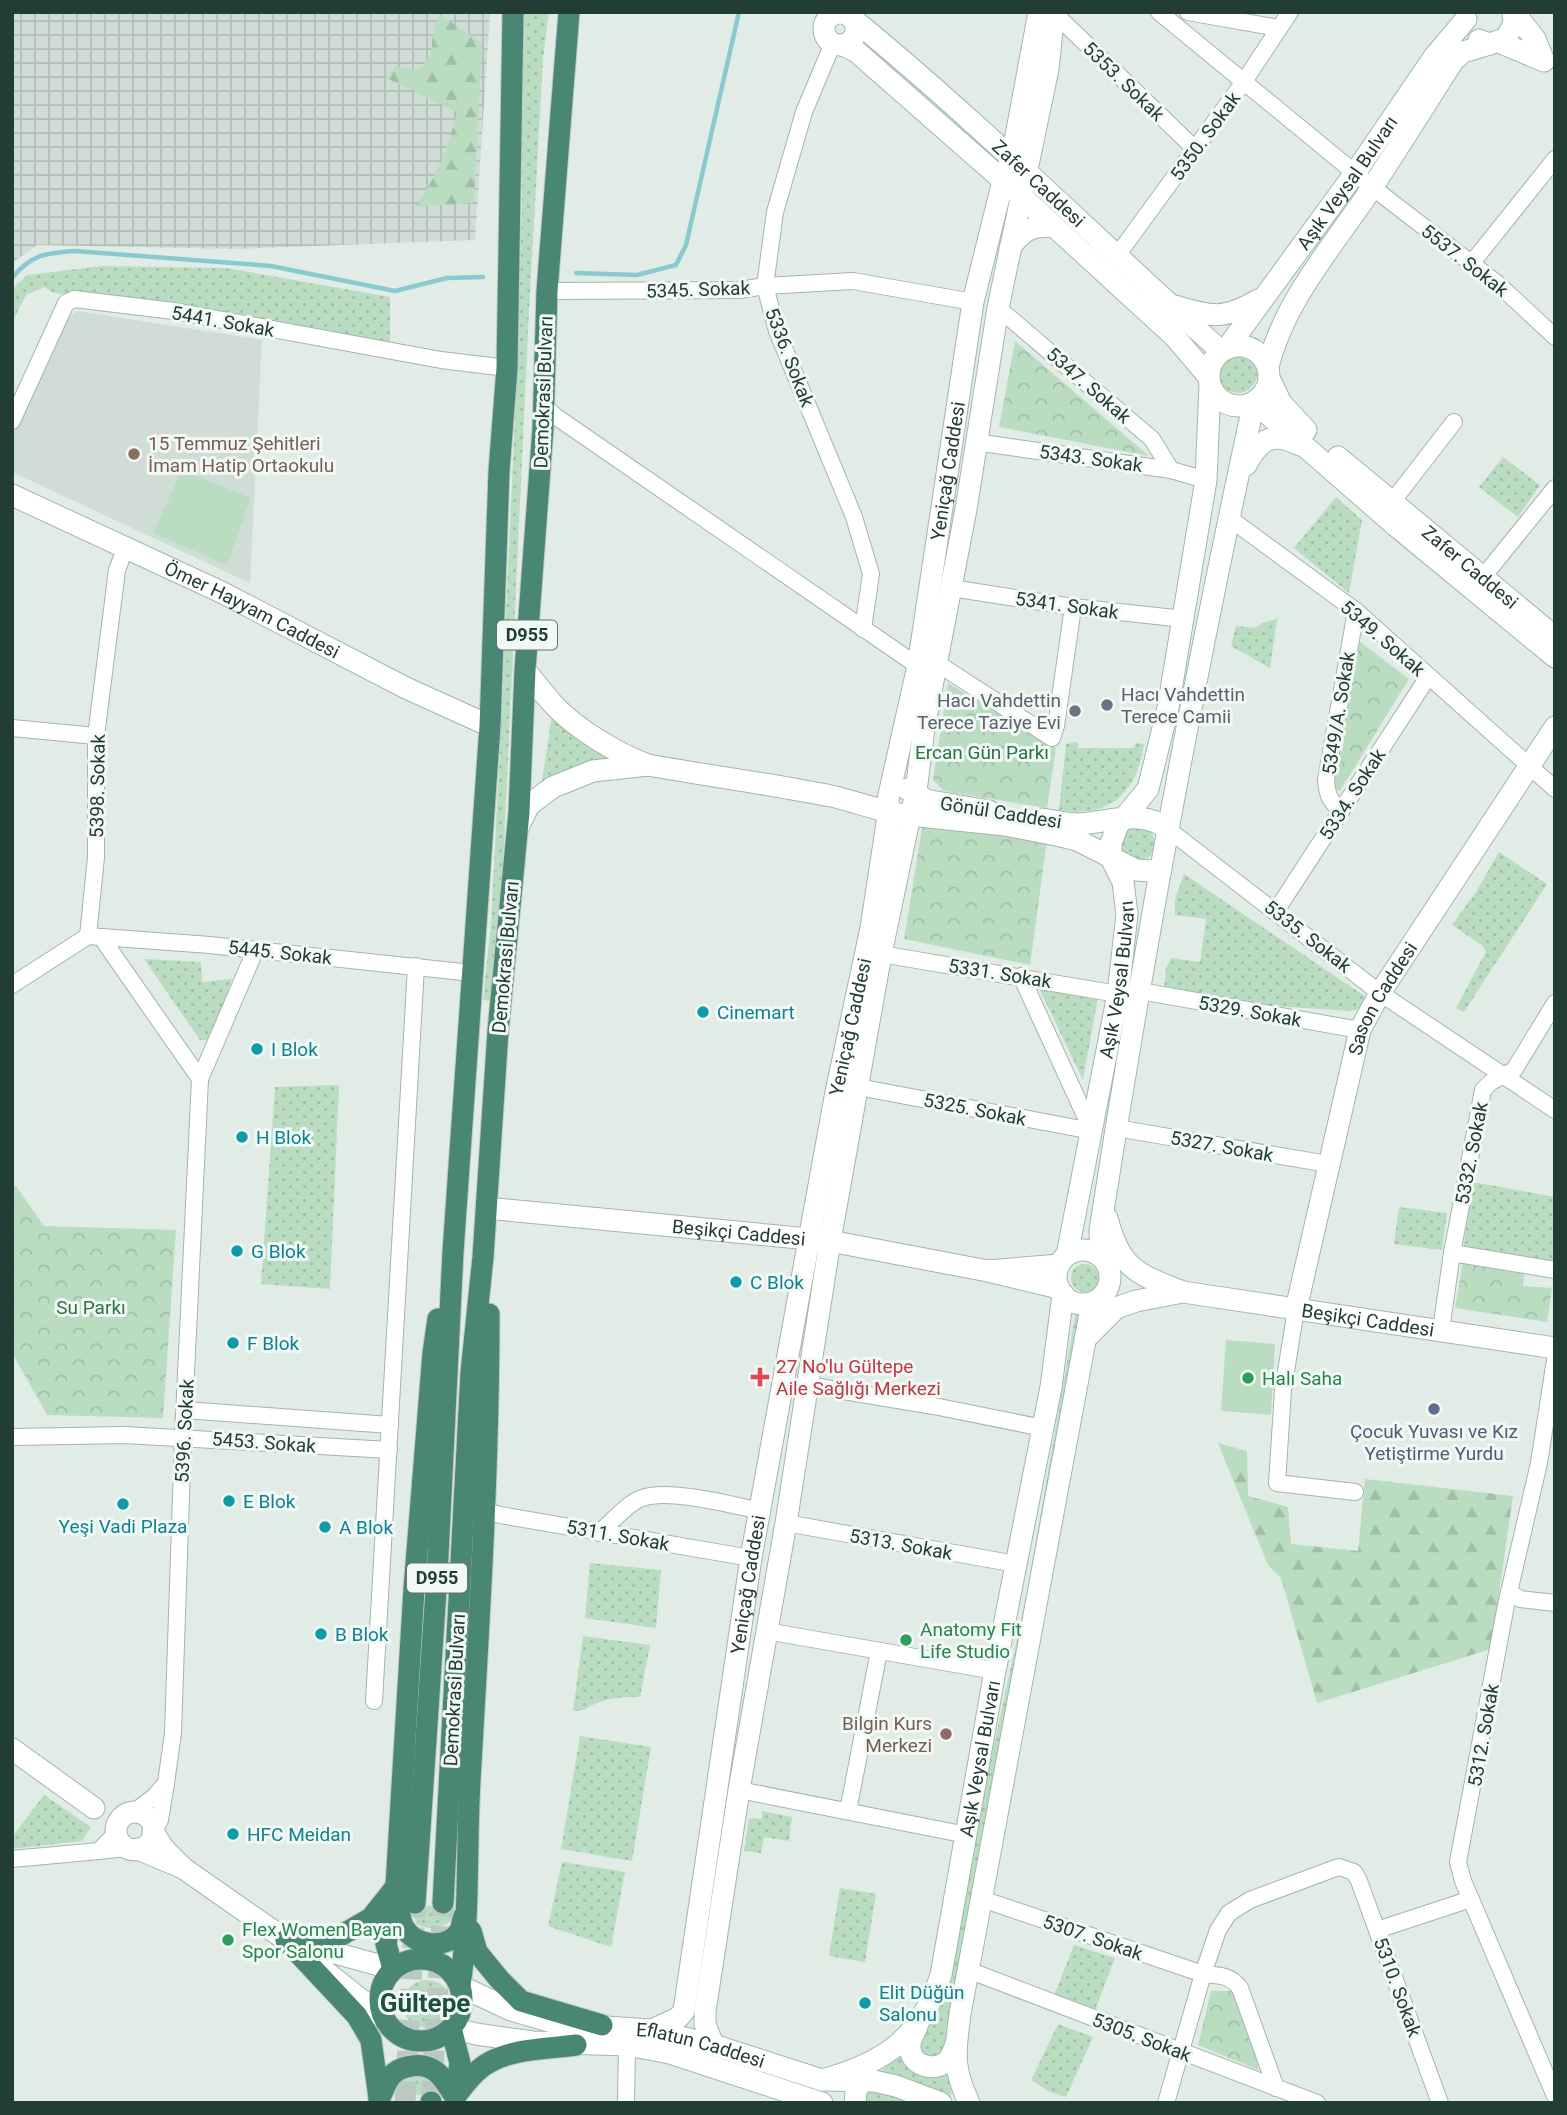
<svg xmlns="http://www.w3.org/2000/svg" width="1567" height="2115" font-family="Roboto,sans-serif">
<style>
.built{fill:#d0dcd6}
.industrial{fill:url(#industrial-grid)}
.grass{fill:url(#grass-dots)}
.forest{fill:url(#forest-firs)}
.park{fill:url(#park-crowns)}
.pitch{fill:#baddc2}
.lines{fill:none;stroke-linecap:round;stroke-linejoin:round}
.stream{stroke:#89cad1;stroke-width:4.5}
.trunk-tunnel{stroke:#bbc9c3;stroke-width:21;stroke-dasharray:21 10;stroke-linecap:butt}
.minor-casing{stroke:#a4b4ae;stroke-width:18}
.tertiary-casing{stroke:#a4b4ae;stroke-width:23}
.secondary-casing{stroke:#a0b8ae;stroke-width:23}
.trunk-casing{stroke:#c1c9c6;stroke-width:23}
.minor{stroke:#fff;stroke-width:16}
.tertiary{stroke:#fff;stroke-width:21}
.secondary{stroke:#fff;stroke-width:21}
.trunk{stroke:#4a8674;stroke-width:21}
.education-dot{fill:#8d6e63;stroke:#f2f8f5;stroke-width:2.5}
.worship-dot{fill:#6b7280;stroke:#f2f8f5;stroke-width:2.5}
.culture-dot{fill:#0f9aa8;stroke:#f2f8f5;stroke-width:2.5}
.health-dot{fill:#e0444e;stroke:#f2f8f5;stroke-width:2.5}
.leisure-dot{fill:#2e9e5b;stroke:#f2f8f5;stroke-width:2.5}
.service-dot{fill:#5c6f8a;stroke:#f2f8f5;stroke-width:2.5}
.labels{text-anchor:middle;stroke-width:6;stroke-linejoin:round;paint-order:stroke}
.shield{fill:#f2f8f5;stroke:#60756e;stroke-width:2}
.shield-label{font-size:18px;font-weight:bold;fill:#213d34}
.street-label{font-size:19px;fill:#213d34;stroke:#f2f8f5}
.education-label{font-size:19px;fill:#785e54;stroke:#f2f8f5;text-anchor:start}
.worship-label{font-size:19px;fill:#5b616d;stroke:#f2f8f5;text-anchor:start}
.park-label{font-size:19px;fill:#2b7443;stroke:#f2f8f5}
.culture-label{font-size:19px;fill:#0d838f;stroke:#f2f8f5;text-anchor:start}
.health-label{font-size:19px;fill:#be3a42;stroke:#f2f8f5;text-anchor:start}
.leisure-label{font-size:19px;fill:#27864d;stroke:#f2f8f5;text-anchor:start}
.service-label{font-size:19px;fill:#4e5e75;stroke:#f2f8f5}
.district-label{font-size:26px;font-weight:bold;fill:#1d4f40;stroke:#f2f8f5}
</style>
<defs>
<pattern id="industrial-grid" width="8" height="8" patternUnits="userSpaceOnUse" patternTransform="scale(1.75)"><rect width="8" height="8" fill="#d0dcd6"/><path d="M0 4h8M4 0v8" fill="none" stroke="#b2beb8"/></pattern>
<pattern id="grass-dots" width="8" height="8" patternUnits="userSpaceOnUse" patternTransform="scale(1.75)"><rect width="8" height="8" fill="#baddc2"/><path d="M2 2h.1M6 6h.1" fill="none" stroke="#a0bfa7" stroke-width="1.8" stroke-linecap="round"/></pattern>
<pattern id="forest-firs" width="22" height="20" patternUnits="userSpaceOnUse" patternTransform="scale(1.75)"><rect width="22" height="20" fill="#baddc2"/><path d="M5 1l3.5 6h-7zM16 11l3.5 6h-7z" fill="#a0bfa7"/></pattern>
<pattern id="park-crowns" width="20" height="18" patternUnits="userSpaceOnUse" patternTransform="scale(1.75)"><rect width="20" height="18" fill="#baddc2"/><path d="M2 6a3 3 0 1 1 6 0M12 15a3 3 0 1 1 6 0" fill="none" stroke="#a0bfa7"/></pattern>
</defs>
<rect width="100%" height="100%" fill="#e1ece7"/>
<polygon class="built" points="78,311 262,340 250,583 12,472 12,436 68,318"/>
<polygon class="industrial" points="12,12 490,12 475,240 237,249 37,245 12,263"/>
<g class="grass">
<polygon points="522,12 549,12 543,59 529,312 503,865 490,1001 483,1000 491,923 499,767 518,350 522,200"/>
<polygon points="102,266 226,268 390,297 390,345 204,311 54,293 44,287 26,295 12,323 12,290 27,275"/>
<circle cx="1238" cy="374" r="19"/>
<polygon points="1503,457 1540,485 1518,517 1479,487"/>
<polygon points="1336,497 1362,520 1349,593 1294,548"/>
<polygon points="1277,619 1270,668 1231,646 1236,626 1256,628 1262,623"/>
<polygon points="552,715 615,759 541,787"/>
<path d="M1078 742V748H1134L1135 743 1144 744C1137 793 1109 819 1059 810L1066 744Z"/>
<circle cx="1138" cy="844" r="17"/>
<polygon points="1499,852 1547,884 1464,1012 1456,1008 1486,952 1483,946 1452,925 1476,892"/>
<path d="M1184 874 1366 997C1363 1005 1360 1010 1351 1011L1258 1005 1164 989 1166 968 1171 958 1200 962 1206 919 1175 915V899Z"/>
<polygon points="144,959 201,962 202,982 232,979 214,1034 208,1040 200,1040"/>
<polygon points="1039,988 1098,997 1083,1080"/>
<polygon points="339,1085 330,1289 261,1284 275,1087"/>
<polygon points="1473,1182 1555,1197 1555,1258 1550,1263 1463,1250"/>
<polygon points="1399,1207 1447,1213 1442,1250 1394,1244"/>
<circle cx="1085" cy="1278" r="14"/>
<polygon points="1076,1311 1083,1313 947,2053 927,2061 916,2043 979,1814 1027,1592"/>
<polygon points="590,1563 661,1570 656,1628 585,1618"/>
<path d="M583 1636 650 1645 640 1697C626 1697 613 1697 600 1702 590 1705 585 1712 573 1711Z"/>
<polygon points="580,1736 651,1747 632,1861 561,1849"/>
<polygon points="44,1795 91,1827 82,1841 12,1849 12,1837"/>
<polygon points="762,1811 792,1817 789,1841 764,1837 761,1853 744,1851 749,1818 762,1819"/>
<polygon points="562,1862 625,1872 611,1947 548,1926"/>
<polygon points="840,1888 876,1894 865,1962 829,1956"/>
<path d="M409 1905 456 1907 454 1918C441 1929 434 1930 417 1925Z"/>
<polygon points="1074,1945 1115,1958 1095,2010 1054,1996"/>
<circle cx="427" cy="2004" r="24"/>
<polygon points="1058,2024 1093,2037 1066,2097 1050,2092 1031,2080"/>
<polygon points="905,2050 947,2069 952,2095 881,2071"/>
<polygon points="421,2073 437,2086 439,2095 391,2095 395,2081"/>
<polygon points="872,2089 913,2103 862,2103 864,2094"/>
</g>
<g class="forest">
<path d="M439 14 482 43 474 203 415 207C436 179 449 146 457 112L386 78 395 67 419 70 431 55 433 31Z"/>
<polygon points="1218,1443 1247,1451 1248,1496 1288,1507 1291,1544 1358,1551 1365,1479 1513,1496 1491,1649 1317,1703 1281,1578 1268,1565"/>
</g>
<g class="park">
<polygon points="1015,341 1149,456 999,427"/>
<polygon points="1359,641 1409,679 1340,791 1331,788"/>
<polygon points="948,683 1056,748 1047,808 944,791 933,780"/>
<polygon points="923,822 1047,840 1030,965 904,939"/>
<polygon points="12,1186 16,1186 44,1226 176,1230 163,1418 47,1415 12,1353"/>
<polygon points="1463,1261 1525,1269 1523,1286 1552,1288 1547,1322 1455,1308"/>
<polygon points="1211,1991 1232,1991 1258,2063 1258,2070 1198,2045"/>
</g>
<g class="pitch">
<polygon points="182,470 251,498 227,565 153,533"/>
<polygon points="1226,1340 1275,1344 1271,1415 1221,1411"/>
</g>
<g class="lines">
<g class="stream">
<polyline points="576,273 637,275 676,265 686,245 739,12"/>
<path d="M12 278C31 254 46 253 75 251L271 266 395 291 447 278 483 277"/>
</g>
<g class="trunk-tunnel">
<polyline points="431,2102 443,1903"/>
<polyline points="405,2103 415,1903"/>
</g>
<g class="minor-casing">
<g id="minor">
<polyline points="1159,12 1372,187 1498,284 1555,337"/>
<polyline points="1188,12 1279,28"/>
<polyline points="1054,13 1195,149"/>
<polyline points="833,43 804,112 775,212 765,286 777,331 854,517 871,574 863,629"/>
<polyline points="1116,257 1243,83 1290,12"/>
<polyline points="1471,264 1555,159"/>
<polyline points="547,291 740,290 765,286 853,281 973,302"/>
<polyline points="998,308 1152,439 1171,470"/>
<polyline points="543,405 555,416 918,666"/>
<polyline points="12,421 66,303 74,299 174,311 441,360 507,368"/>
<polyline points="975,442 1171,470 1206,480"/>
<polyline points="1392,502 1454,422"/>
<polyline points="1229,518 1356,611 1555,789"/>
<polyline points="1483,577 1555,488"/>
<polyline points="951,588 1073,607 1184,619"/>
<polyline points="937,663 1052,738 1056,726 1073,607"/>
<polyline points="12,728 96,736"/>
<path d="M1341 811C1330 801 1327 795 1326 780L1356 611"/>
<polyline points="1169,830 1380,993 1555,1110"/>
<polyline points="1276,911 1428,677"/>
<polyline points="88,936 210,945 472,973"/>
<polyline points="101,937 200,1079 255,951"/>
<polyline points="881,954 1118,994"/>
<polyline points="1021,976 1092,1131"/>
<polyline points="12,985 88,936 96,857 96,736 117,570 125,549"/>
<polyline points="1140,991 1360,1030"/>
<polyline points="858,1087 1092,1131"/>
<polyline points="1116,1128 1328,1164"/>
<polyline points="1452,1253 1555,1270"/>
<polyline points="1296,1309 1283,1390 1277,1483 1355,1492"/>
<polyline points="1441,1330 1452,1253 1483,1090 1491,1082 1514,1070 1555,1003"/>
<polyline points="1555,1360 1539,1463 1506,1605 1458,1862 1463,1881 1555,2096"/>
<polyline points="807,1385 934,1406 1043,1428"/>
<polyline points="185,1410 390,1425"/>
<polyline points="12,1437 125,1435 389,1450"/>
<polyline points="485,1510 500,1515 751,1558"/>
<polyline points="786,1523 1016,1564"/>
<path d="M599 1533C612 1522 626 1504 642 1498 668 1488 732 1505 761 1511"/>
<polyline points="1511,1593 1520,1599 1555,1603"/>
<polyline points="766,1631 995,1671"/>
<polyline points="374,1701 416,966"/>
<polyline points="166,1783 173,1733 183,1437 200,1079"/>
<polyline points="739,1790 967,1835"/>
<polyline points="848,1811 879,1651"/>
<polyline points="134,1812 155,1796 166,1783 160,1820 153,1832"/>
<polyline points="116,1833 99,1851 126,1848"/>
<polyline points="12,1859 99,1851"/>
<path d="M982 1899 1203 1974C1219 1975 1230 1975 1240 1988L1276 2088"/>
<polyline points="1377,1930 1471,1899"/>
<polyline points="968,1970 1317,2103"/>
<polyline points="626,2103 627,2045"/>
<polyline points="1166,2103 1203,1974 1218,1930 1229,1913 1250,1900 1333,1869 1339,1867 1354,1872 1359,1881 1440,2103"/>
</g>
</g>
<g class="tertiary-casing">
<g id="tertiary">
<polyline points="1499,42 1544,61 1535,39 1514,12"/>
<path d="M1010 248C1022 230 1034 224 1055 227"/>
<path id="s1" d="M12 495 221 592 406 688 490 726"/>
<path d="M648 765C709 776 771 784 831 796 847 799 898 817 910 815L1005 825 1061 836 1077 840 1136 870 1150 871 1161 869"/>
<polyline points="907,789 915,791 925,800 989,811"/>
<path d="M1042 819C1054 821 1068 824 1080 824 1111 822 1143 808 1169 830"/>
<path d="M518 827 529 805 553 787 593 771 648 765C616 753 576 729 553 704 543 693 534 681 525 670"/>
<path id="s2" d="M486 1208 830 1241 988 1271"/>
<path id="s3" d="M1183 1292 1555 1348"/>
<path id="s4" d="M1296 1309 1360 1030 1380 993 1555 727"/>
<polyline points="12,1749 94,1808"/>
<circle cx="135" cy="1831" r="19"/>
<polyline points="138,1849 183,1868 164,1849 153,1832"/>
<polyline points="183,1868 286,1940 384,2018"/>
<polyline points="302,1944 393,1969"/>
<path id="s5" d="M652 2030 678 2018 684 2011 751 1558 836 1092 871 928 889 810 888 799 918 666 973 302 1003 181 1012 157 1039 12"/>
<polyline points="713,2045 705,2024 705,2011 739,1790 786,1523 830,1241 881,954 910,815 915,799 924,728 966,509 998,308 1048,69 1054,12"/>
</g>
</g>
<g class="secondary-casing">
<g id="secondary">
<circle cx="840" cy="29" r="16"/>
<path id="s6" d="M853 19C981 124 1098 241 1221 351"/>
<polyline points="1479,40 1490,44 1506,38 1514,24 1513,12"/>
<polyline points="843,45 857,52 1021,196 1175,337 1208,376"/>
<path d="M1175 306C1211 317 1224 320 1258 300"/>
<circle cx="1239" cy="376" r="30"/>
<path id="s7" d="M1228 347 1355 173 1434 57 1466 19"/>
<path d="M1268 367C1283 305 1327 253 1363 201 1394 155 1423 108 1453 61L1463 52 1490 44"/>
<polyline points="1269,378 1281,403 1306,430"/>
<path id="s8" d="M1338 457 1555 637"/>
<path d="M1246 465C1259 439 1273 431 1300 445"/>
<path d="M1107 1218C1120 1269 1137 1274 1183 1292"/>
<circle cx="1083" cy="1277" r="27"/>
<path id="s9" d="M1067 1255 1118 994 1127 914 1123 882 1111 858V843L1118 825 1148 789 1168 708 1206 480 1210 385"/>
<path d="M1101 1256 1100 1230C1143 953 1194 676 1254 402L1396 526 1555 657"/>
<polyline points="1059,1265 988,1271 1059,1288"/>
<polyline points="1085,1339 1116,1308 1136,1301 1183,1292"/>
<path id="s10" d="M460 1986 511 2010 559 2024 652 2030 713 2045 822 2080 874 2081 896 2086 941 2103"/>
<path d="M917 2027C914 2033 909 2040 910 2048 911 2067 937 2073 949 2059 952 2055 954 2049 956 2044"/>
<polyline points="451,2028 476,2034 533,2042 627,2045 670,2053 822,2103"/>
<path id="s11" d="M822 2080C884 2063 921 2038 941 1975L995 1671 1051 1387 1063 1294"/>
<polyline points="855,2103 856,2091 866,2070"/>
<path d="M969 2103C952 2066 955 2053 960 2014L1092 1303"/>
</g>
</g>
<g class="trunk-casing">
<g id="trunk">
<path d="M398 1902C400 1911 399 1921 405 1929 416 1946 446 1950 459 1932 462 1928 462 1920 464 1916"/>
<polyline points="415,1903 437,1575 453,1252 490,726 499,471 507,368 513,12"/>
<polyline points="443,1903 471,1373 483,1257 498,1031 519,812 525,670 543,428 547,291 569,12"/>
<polyline points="471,1931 477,1952 499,1979 521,2001 602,2025"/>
<polyline points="286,1940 357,2016 371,2040 379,2098"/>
<polyline points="286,1940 319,1943 340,1936 371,1918 394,1889"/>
<circle cx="421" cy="2000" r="41"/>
<polyline points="393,1969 386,1944 396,1886 414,1589 433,1353 438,1319"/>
<path d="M460 1986C470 1917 466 1849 470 1780 479 1624 489 1469 489 1314"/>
<polyline points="451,2028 460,2063 455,2097"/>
<path d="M379 2100C383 2092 386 2081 392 2075 397 2070 402 2068 407 2067 433 2060 443 2077 455 2097 465 2084 475 2070 490 2062 515 2048 548 2049 576 2045"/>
<polyline points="431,2103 431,2102"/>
</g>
</g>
<use href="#minor" class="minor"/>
<use href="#tertiary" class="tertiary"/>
<use href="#secondary" class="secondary"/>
<use href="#trunk" class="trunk"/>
</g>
<g class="education-dot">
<circle cx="134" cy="454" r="7"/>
<circle cx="946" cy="1734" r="7"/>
</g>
<g class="worship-dot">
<circle cx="1107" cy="705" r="7"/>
<circle cx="1075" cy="711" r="7"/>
</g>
<g class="culture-dot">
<circle cx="703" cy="1012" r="7"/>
<circle cx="257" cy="1049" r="7"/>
<circle cx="242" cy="1137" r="7"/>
<circle cx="237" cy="1251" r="7"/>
<circle cx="736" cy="1282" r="7"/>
<circle cx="233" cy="1343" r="7"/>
<circle cx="229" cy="1501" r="7"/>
<circle cx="123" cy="1504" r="7"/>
<circle cx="325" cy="1527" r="7"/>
<circle cx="321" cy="1634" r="7"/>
<circle cx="233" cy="1834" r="7"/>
<circle cx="865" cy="2003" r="7"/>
</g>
<path class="health-dot" d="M756.5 1366.5h7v7h7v7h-7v7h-7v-7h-7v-7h7z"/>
<g class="leisure-dot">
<circle cx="1248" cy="1378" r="7"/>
<circle cx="906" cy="1640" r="7"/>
<circle cx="228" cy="1940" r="7"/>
</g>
<circle class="service-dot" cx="1434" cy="1409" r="7"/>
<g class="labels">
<g class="shield">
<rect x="497" y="620.5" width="60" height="29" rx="5"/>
<rect x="407" y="1563.5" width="60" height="29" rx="5"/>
</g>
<g class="shield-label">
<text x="527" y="641">D955</text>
<text x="437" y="1584">D955</text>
</g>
<g class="street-label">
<text transform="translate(1124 81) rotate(44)" y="7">5353. Sokak</text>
<text transform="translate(1205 136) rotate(-54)" y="7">5350. Sokak</text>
<text dy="7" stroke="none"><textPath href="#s7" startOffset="203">Aşık Veysal Bulvarı</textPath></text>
<text dy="7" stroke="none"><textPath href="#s6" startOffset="248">Zafer Caddesi</textPath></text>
<text transform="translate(1465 260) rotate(38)" y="7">5537. Sokak</text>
<text transform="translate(698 289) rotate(-2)" y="7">5345. Sokak</text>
<text transform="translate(223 321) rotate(10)" y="7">5441. Sokak</text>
<text transform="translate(790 357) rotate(69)" y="7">5336. Sokak</text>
<text transform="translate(1089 385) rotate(41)" y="7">5347. Sokak</text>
<text transform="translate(543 392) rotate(-88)" y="7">Demokrasi Bulvarı</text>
<text transform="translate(1091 458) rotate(8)" y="7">5343. Sokak</text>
<text dy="7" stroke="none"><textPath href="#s5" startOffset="1601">Yeniçağ Caddesi</textPath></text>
<text dy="7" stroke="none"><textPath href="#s8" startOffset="172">Zafer Caddesi</textPath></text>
<text transform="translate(1067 605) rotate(8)" y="7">5341. Sokak</text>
<text dy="7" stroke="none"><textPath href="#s1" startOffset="266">Ömer Hayyam Caddesi</textPath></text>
<text transform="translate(1383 638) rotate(41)" y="7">5349. Sokak</text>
<text transform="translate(1338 713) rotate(-81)" y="7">5349/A. Sokak</text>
<text transform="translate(97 786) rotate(-89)" y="7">5398. Sokak</text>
<text transform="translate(1352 794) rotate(-57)" y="7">5334. Sokak</text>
<text transform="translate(1001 812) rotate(9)" y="7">Gönül Caddesi</text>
<text transform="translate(1308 936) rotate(38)" y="7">5335. Sokak</text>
<text transform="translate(280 952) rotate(6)" y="7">5445. Sokak</text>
<text transform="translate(505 957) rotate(-85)" y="7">Demokrasi Bulvarı</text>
<text transform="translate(1000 973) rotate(9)" y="7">5331. Sokak</text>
<text dy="7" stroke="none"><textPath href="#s9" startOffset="280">Aşık Veysal Bulvarı</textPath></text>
<text dy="7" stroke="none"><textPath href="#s4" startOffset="324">Sason Caddesi</textPath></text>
<text transform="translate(1250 1011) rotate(10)" y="7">5329. Sokak</text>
<text dy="7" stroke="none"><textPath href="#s5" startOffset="1036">Yeniçağ Caddesi</textPath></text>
<text transform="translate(975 1109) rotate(11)" y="7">5325. Sokak</text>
<text transform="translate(1222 1146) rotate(10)" y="7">5327. Sokak</text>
<text transform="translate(1471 1153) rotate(-79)" y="7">5332. Sokak</text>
<text dy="7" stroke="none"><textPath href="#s2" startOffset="254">Beşikçi Caddesi</textPath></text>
<text dy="7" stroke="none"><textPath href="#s3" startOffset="187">Beşikçi Caddesi</textPath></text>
<text transform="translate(184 1431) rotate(-87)" y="7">5396. Sokak</text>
<text transform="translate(264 1442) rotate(4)" y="7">5453. Sokak</text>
<text transform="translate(618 1535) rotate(10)" y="7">5311. Sokak</text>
<text transform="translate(901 1544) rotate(10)" y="7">5313. Sokak</text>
<text dy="7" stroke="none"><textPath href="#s5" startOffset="469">Yeniçağ Caddesi</textPath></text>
<text transform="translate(454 1690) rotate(-87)" y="7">Demokrasi Bulvarı</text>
<text transform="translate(1483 1735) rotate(-80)" y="7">5312. Sokak</text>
<text dy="7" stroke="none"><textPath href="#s11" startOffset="387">Aşık Veysal Bulvarı</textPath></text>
<text transform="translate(1093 1937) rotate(19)" y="7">5307. Sokak</text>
<text transform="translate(1398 1987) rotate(70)" y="7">5310. Sokak</text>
<text transform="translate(1142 2037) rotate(21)" y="7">5305. Sokak</text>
<text dy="7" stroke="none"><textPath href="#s10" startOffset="250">Eflatun Caddesi</textPath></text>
</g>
<g class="education-label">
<text x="148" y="450">15 Temmuz Şehitleri<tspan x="148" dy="22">İmam Hatip Ortaokulu</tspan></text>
<text x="932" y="1730" text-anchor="end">Bilgin Kurs<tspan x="932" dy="22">Merkezi</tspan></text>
</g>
<g class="worship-label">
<text x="1121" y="701">Hacı Vahdettin<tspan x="1121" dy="22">Terece Camii</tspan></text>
<text x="1061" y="707" text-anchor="end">Hacı Vahdettin<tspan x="1061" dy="22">Terece Taziye Evi</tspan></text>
</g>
<g class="park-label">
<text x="982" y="759">Ercan Gün Parkı</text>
<text x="91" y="1314">Su Parkı</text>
</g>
<g class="culture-label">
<text x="717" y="1019">Cinemart</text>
<text x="271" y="1056">I Blok</text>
<text x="256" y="1144">H Blok</text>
<text x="251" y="1258">G Blok</text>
<text x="750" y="1289">C Blok</text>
<text x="247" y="1350">F Blok</text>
<text x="243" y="1508">E Blok</text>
<text x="123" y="1533" text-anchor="middle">Yeşi Vadi Plaza</text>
<text x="339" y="1534">A Blok</text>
<text x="335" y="1641">B Blok</text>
<text x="247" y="1841">HFC Meidan</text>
<text x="879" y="1999">Elit Düğün<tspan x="879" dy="22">Salonu</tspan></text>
</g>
<g class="health-label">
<text x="776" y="1373">27 No'lu Gültepe<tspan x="776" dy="22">Aile Sağlığı Merkezi</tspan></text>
</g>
<g class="leisure-label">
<text x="1262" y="1385">Halı Saha</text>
<text x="920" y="1636">Anatomy Fit<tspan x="920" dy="22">Life Studio</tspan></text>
<text x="242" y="1936">Flex Women Bayan<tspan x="242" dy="22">Spor Salonu</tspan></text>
</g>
<g class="service-label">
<text x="1434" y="1438">Çocuk Yuvası ve Kız<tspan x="1434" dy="22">Yetiştirme Yurdu</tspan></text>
</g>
<g class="district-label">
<text x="425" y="2012">Gültepe</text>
</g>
</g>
<rect width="1567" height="2115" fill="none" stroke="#213d34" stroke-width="28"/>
</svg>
